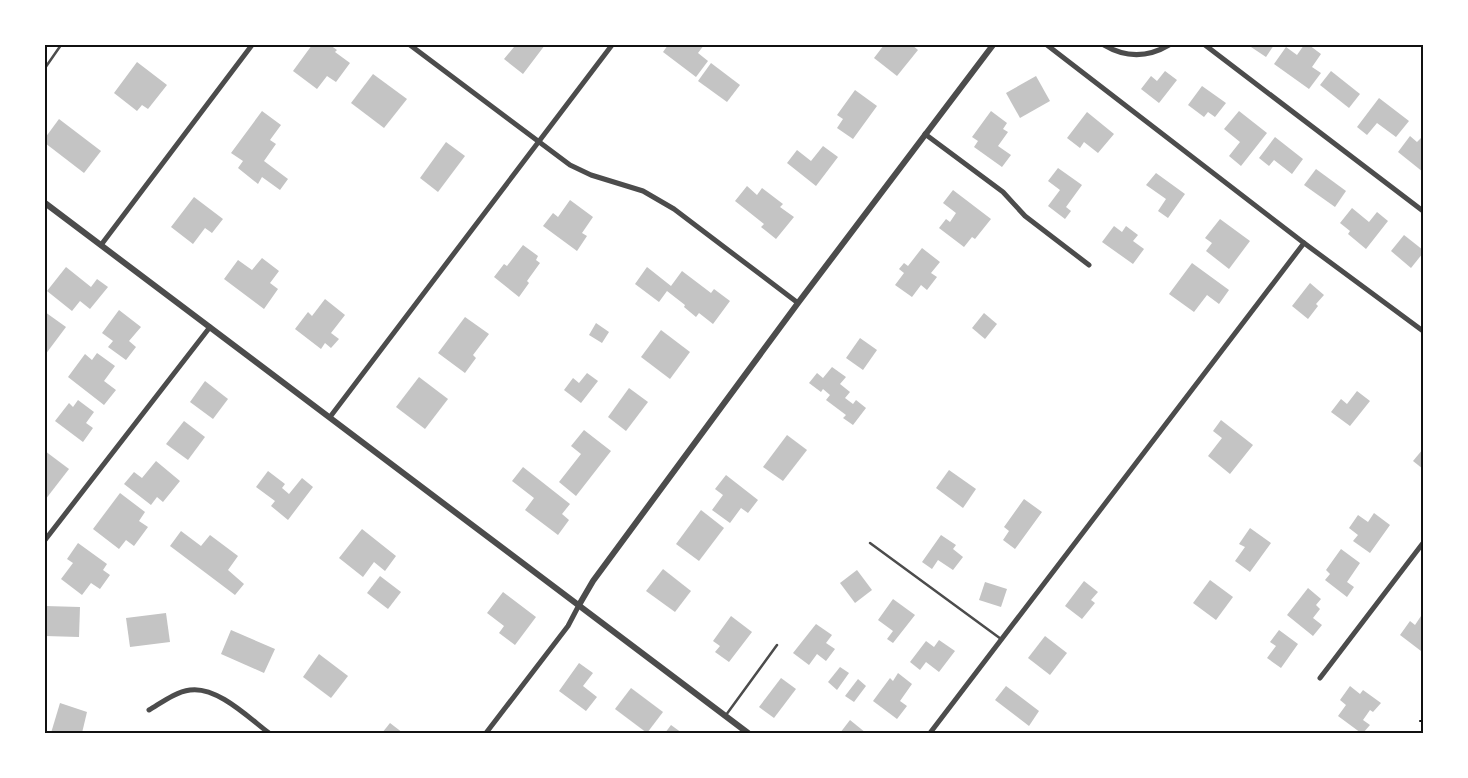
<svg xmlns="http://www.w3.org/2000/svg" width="1468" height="778" font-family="'Noto Sans',sans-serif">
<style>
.building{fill:#c4c4c4}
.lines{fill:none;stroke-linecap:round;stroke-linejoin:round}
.path{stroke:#111;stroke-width:2}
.service{stroke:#4c4c4c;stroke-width:2.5}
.minor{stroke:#4c4c4c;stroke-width:5}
.tertiary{stroke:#4c4c4c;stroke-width:6}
.neatline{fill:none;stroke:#111;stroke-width:2}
</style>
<rect width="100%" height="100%" fill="#fff"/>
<g class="building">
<polygon points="312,45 330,45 337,50 335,52 350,63 336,82 327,76 317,89 293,71"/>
<polygon points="511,45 545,45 523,74 504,59 514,47"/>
<polygon points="668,45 704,45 698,53 708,61 696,77 663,52"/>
<polygon points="884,45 912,45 918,50 897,76 874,58"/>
<polygon points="1248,45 1274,45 1266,57"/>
<polygon points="1304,45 1309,45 1321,54 1312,67 1321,73 1309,89 1274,64 1286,47 1297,55"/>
<polygon points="137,62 167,85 148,109 142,105 137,111 114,93"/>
<polygon points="711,63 740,85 727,102 698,81"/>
<polygon points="1165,71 1177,80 1159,103 1141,89 1151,76 1157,81"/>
<polygon points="1331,71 1360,94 1349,108 1320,85"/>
<polygon points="373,74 407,99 384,128 351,103"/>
<polygon points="1036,76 1050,101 1020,118 1006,93"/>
<polygon points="1202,86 1226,103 1215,117 1208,112 1204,117 1188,105"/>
<polygon points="855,90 877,106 853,139 837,128 843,119 837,115"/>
<polygon points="1379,98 1409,121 1396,137 1377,123 1367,135 1357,127"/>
<polygon points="262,111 281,125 270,140 276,144 264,161 288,179 280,190 262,177 258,184 238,168 243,161 231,153"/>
<polygon points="991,111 1007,123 1003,129 1008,132 998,146 1011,155 1002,167 974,147 978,141 972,137"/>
<polygon points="1239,111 1267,133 1241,166 1229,156 1240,142 1224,129"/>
<polygon points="1087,112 1114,134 1098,153 1084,142 1080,148 1067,138"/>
<polygon points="59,119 101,151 84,173 45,143 45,138"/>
<polygon points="1410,136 1417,142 1421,138 1423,140 1423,172 1398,152"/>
<polygon points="1275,137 1303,159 1292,174 1274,160 1269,166 1259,158"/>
<polygon points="446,142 465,156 438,192 420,178"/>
<polygon points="823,146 838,157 816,186 787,163 797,150 811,161"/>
<polygon points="1058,168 1082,185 1066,207 1071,211 1065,219 1048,206 1060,190 1048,181"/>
<polygon points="1316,169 1346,191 1335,207 1304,185"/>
<polygon points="1156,173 1185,194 1168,218 1158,211 1166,199 1146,185"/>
<polygon points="747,186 757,195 762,188 783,204 780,207 794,217 776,239 761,227 764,224 735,201"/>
<polygon points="953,190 991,219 975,239 972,237 964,247 939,228 946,219 950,222 956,213 943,203"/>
<polygon points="194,197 223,219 212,233 205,228 193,244 171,227"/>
<polygon points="570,200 593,217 582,233 587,236 577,251 543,226 553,213 558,217"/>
<polygon points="1352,208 1369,222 1377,212 1388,221 1366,249 1348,234 1350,231 1340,223"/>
<polygon points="1220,219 1250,241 1229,269 1206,251 1212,243 1205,238"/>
<polygon points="1114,226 1122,232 1126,226 1138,235 1133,241 1144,249 1133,264 1102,242"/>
<polygon points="1404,235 1423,250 1423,253 1411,268 1391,251"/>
<polygon points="523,245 538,256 536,260 540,263 527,281 529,283 519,297 494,277 504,264 507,266"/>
<polygon points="922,248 940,262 931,273 937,277 927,290 921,285 912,297 895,285 904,273 899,269 904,263 908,266"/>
<polygon points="262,258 279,271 270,283 278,289 264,309 224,279 238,260 252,270"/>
<polygon points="1192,263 1229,290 1219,304 1207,295 1194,312 1169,294"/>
<polygon points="66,267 91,287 97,279 108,287 90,309 80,301 72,311 47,291"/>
<polygon points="647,267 671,286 682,271 711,293 714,289 730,301 713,324 699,313 696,317 684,307 685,305 667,291 659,302 635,284"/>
<polygon points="1310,283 1324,295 1316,304 1318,306 1308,319 1292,306"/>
<polygon points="325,299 345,315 331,333 339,339 331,348 325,343 321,349 295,329 308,312 312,316"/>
<polygon points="119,310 141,327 129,341 136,347 126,360 108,347 113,341 102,333"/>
<polygon points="45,312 66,327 45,355"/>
<polygon points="984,313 997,324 985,339 972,328"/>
<polygon points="465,317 489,334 473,355 476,358 465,373 438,353"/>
<polygon points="596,323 609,332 602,343 589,335"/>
<polygon points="661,330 690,352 670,379 641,357"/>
<polygon points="860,338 877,350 863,370 846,358"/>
<polygon points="97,353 115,366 104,381 116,390 104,405 68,377 85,354 92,360"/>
<polygon points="832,367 846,377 840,384 850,392 845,398 853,404 856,400 866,408 853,425 843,418 846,415 826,400 830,395 823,389 821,392 809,383 817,373 823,378"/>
<polygon points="587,373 598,381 581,403 564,390 573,378 579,383"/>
<polygon points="419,377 448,399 425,429 396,407"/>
<polygon points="205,381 228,399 213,419 190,402"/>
<polygon points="629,388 648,402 626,431 608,417"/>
<polygon points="1357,391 1370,401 1350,426 1331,412 1341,399 1347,404"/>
<polygon points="78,400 94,412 86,423 93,428 83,442 55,421 69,403 73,407"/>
<polygon points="1221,420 1253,445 1230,474 1208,456 1222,438 1213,431"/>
<polygon points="184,421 205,437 188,460 166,444"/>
<polygon points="584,430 611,451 576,496 559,482 581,454 571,446"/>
<polygon points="787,435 807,450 783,481 763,467"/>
<polygon points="1423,449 1423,469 1413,461"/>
<polygon points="45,451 69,469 45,500"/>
<polygon points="156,461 180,481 163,502 157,497 151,505 124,484 134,472 142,478"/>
<polygon points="523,467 570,504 562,514 569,520 558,535 525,510 534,498 512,481"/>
<polygon points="949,470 976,489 963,508 936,488"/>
<polygon points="268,471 285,484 282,488 289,494 302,478 313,487 288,520 271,506 275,501 256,487"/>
<polygon points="726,475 758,500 748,513 741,508 730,523 712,510 723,495 715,489"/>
<polygon points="120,493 145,512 139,521 148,527 134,546 126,540 119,549 93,529"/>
<polygon points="1024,499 1042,512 1015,549 1003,540 1009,531 1004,527"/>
<polygon points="701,510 724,528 699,561 676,544"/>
<polygon points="1374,513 1390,525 1370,553 1353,541 1358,535 1349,528 1358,515 1368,522"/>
<polygon points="1250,528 1271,543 1250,572 1235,561 1245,547 1239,544"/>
<polygon points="362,529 396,556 385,571 374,562 363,577 339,558"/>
<polygon points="181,531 201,546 210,535 238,556 228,570 244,584 235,595 170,546"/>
<polygon points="941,535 956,545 953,549 963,557 953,570 938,560 932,569 922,562"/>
<polygon points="78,543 107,564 103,570 110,575 100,589 91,583 82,595 61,579 73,563 67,559"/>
<polygon points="1341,549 1360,563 1347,582 1354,587 1347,597 1325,580 1330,574 1326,570"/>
<polygon points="663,569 691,591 675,612 646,591"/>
<polygon points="857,570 872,590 855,603 840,583"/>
<polygon points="380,576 401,592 388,609 367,593"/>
<polygon points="1210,580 1233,597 1216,620 1193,603"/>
<polygon points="1084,581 1098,592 1091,600 1095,603 1082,619 1065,606"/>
<polygon points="985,582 1007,589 1001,607 979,600"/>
<polygon points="1308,588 1321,599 1316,605 1320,609 1313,618 1322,625 1313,636 1287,615"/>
<polygon points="503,592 536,617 515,645 499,633 504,626 487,613"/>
<polygon points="893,599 915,615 893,643 887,639 893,631 878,620"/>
<polygon points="45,606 80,607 79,637 45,636"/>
<polygon points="166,613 170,642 130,647 126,618"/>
<polygon points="1423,613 1423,648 1421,651 1400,635 1410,621 1415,625"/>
<polygon points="731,616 752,632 729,662 715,652 720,646 713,641"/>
<polygon points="816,624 832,635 826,643 835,649 826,661 817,654 809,665 793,653"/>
<polygon points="231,630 275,649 264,673 221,654"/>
<polygon points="1279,630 1298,644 1281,668 1267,658 1276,646 1270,642"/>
<polygon points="1045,636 1067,653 1050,675 1028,658"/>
<polygon points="939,640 955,651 939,672 926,662 920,670 910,662 926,641 934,647"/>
<polygon points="319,654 348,676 331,698 303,677"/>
<polygon points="579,663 593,673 583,686 597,697 586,711 559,691"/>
<polygon points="840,667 849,673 837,690 828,682"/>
<polygon points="898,673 912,684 900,701 907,706 897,719 873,701 890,678 893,681"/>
<polygon points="781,678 796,689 774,718 759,707"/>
<polygon points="858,679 866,686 854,702 845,696"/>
<polygon points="1006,686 1039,711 1029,726 995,700"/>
<polygon points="1350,686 1360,694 1363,690 1381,703 1373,712 1370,710 1363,720 1370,725 1363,733 1361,733 1338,716 1346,705 1340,700"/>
<polygon points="631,688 663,712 647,733 615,709"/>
<polygon points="60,703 87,712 82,733 51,733"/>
<polygon points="850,720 866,733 840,733"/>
<polygon points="390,723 403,733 382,733"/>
<polygon points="671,725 682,733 665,733"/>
</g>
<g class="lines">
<polyline class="path" points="1420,721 1423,721"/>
<g class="service">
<polyline points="45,68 61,45"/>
<polyline points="870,543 1001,639"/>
<polyline points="726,715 777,645"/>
</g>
<g class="minor">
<polyline points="410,45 570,165 591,175 643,191 674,209 798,303"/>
<polyline points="1047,45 1304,243 1423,331"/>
<path d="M1104 45C1126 58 1147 58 1169 45"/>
<polyline points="1205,45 1423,211"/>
<polyline points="925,134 1003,192 1025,216 1089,265"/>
<polyline points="101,245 252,45"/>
<polyline points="330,417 612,45"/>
<polyline points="45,540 210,327"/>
<polyline points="1320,678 1423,543"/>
<path d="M149 710C161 703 175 692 190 690 217 686 249 718 269 733"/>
<polyline points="486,733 568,626 579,605"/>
<polyline points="930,733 1304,243"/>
</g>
<g class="tertiary">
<polyline points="45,203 748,733"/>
<polyline points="579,605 593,581 798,303 993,45"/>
</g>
</g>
<rect width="1468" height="778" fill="none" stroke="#ffffff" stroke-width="92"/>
<rect x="46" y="46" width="1376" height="686" class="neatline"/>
</svg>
